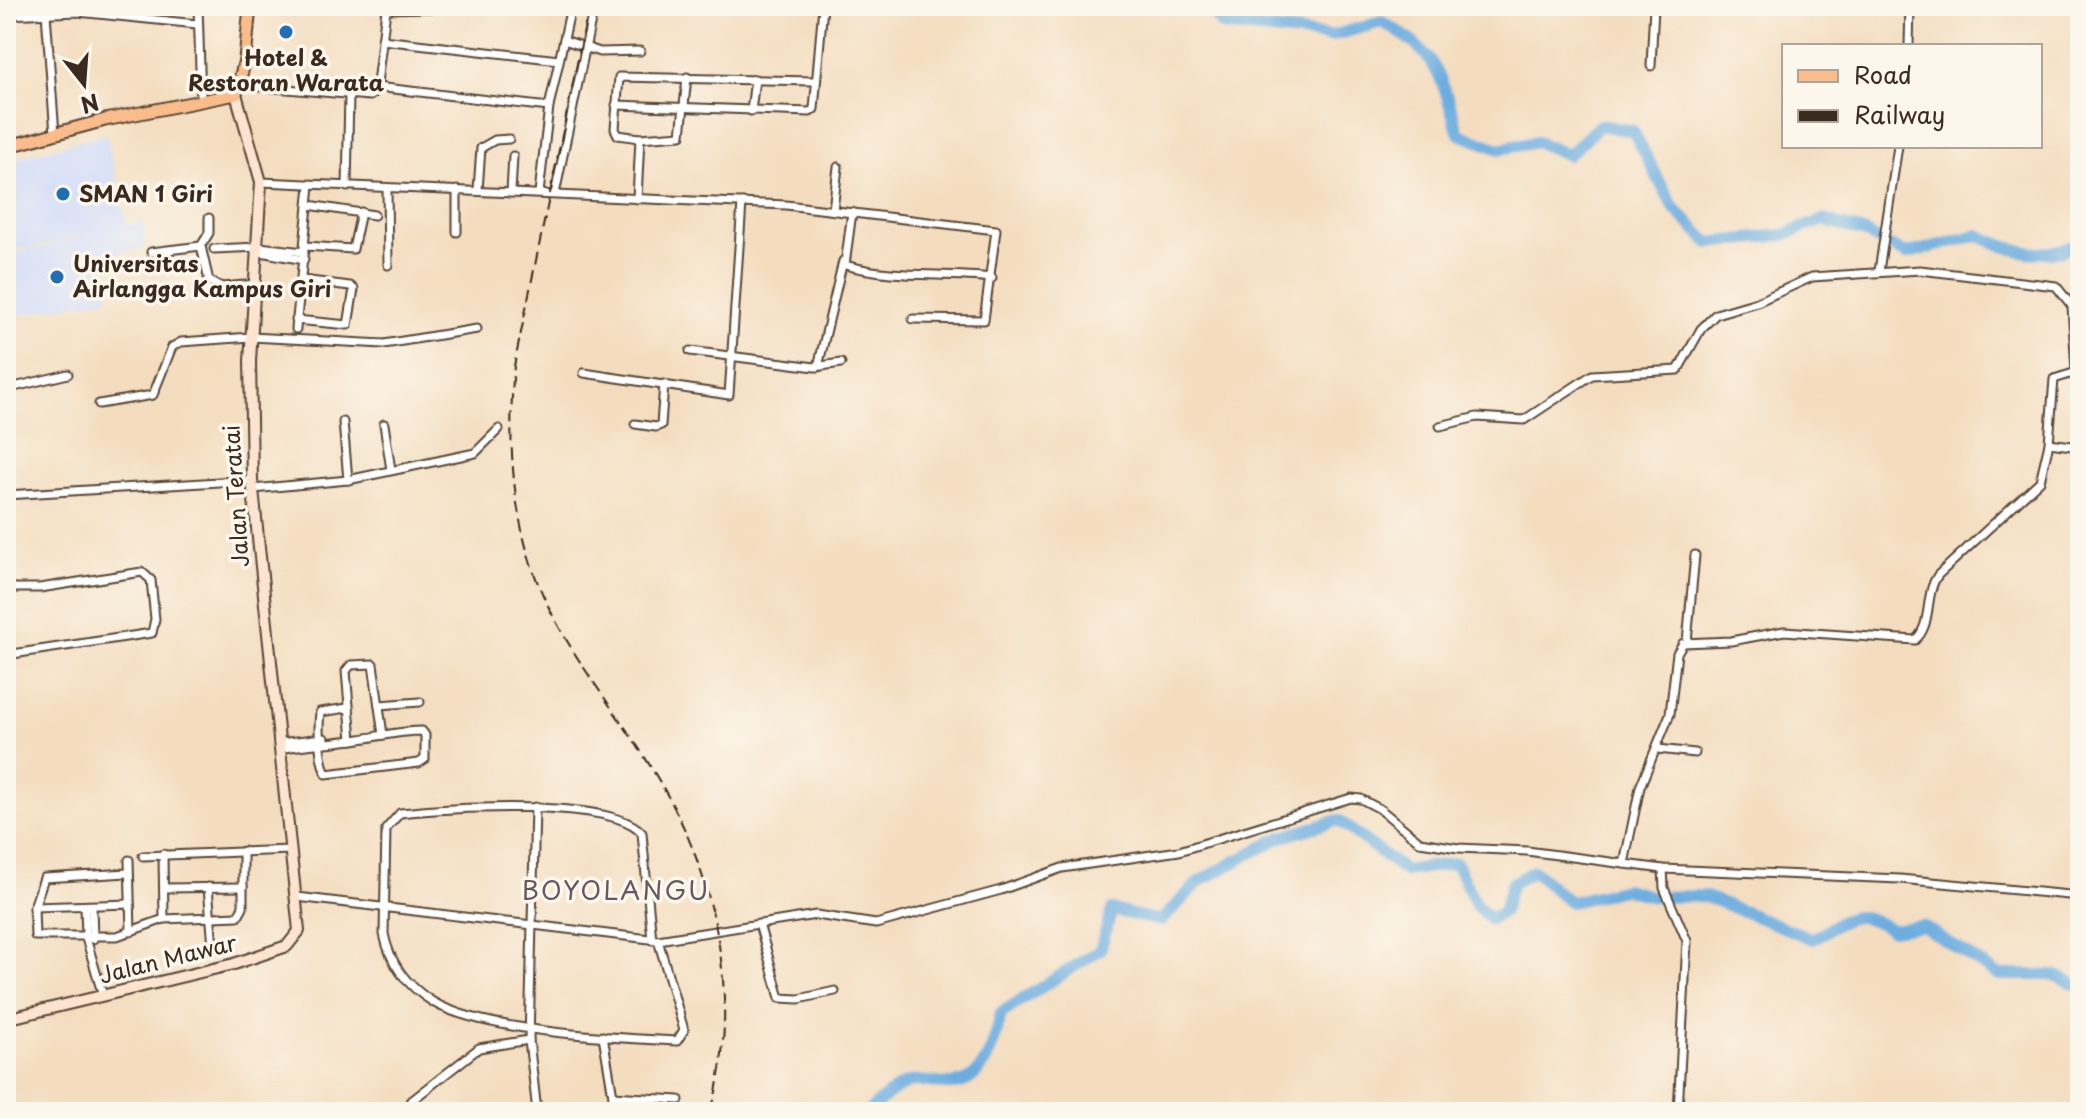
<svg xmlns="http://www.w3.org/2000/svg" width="2086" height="1118" font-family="'Playpen Sans',sans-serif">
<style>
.built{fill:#cfdafa}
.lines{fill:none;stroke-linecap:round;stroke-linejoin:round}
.river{stroke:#6cade0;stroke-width:12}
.street-casing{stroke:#574536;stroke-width:11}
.secondary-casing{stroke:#574536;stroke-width:14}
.primary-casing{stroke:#574536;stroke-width:15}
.street{stroke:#fff;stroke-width:7}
.secondary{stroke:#fde4d0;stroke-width:10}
.primary{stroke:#f9bc8a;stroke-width:11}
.rail{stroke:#3b2a1e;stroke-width:2;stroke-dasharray:12 6;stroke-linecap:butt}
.poi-dot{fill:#1f6fb2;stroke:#fbf7ec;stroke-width:3}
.labels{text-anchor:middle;stroke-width:7;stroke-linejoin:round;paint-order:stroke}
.poi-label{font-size:22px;font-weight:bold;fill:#3b2a1e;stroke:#fbf7ec;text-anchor:start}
.street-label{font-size:22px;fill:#3b2a1e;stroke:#fbf7ec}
.quarter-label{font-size:26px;letter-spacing:2px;fill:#665760;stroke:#fbf7ec}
</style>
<rect width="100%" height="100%" fill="#fbf7ec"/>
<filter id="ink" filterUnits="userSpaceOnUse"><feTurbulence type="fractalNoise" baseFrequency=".0125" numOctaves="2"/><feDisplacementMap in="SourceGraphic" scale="16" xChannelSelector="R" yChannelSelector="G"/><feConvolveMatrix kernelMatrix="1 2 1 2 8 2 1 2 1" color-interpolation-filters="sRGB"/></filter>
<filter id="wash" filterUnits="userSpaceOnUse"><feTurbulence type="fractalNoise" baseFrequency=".006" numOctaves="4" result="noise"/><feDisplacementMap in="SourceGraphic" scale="32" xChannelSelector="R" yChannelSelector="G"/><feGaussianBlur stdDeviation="1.8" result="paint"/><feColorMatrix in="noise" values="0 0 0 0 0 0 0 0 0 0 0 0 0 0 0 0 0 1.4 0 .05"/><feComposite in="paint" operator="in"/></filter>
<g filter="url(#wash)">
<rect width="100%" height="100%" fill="#f4ddbf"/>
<polygon class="built" points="106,134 127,225 144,221 145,249 107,255 108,298 6,318 6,256 93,235 6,253 6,161"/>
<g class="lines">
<g class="river">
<path d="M1207 6 1222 25 1331 36 1382 22C1439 53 1440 76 1459 134L1499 149 1537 142 1568 155 1600 125 1633 131 1673 207 1709 243 1784 235 1823 220 1863 232 1906 254 1978 235C2013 252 2043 261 2080 243"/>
<path d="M868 1112C881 1101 897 1084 915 1081 927 1080 940 1085 952 1084 986 1083 996 1038 1001 1013L1100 950 1112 910 1161 921 1200 881 1279 838 1338 820 1405 871 1456 863 1476 905 1490 919 1503 912 1512 883 1534 871C1548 881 1556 894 1571 902L1625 889 1654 897 1704 896 1813 939C1845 919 1856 906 1891 930L1923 926 1998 975H2054L2080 986"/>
</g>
</g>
</g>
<g filter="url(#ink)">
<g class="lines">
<g class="street-casing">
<g id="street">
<polyline points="198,6 201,100"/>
<polyline points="46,13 55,134"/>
<polyline points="6,15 78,12 197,24"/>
<polyline points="382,40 559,60"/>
<polyline points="564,40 600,52 640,51"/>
<polyline points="1909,46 1910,6"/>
<polyline points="1651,66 1654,6"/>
<polyline points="239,85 370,96 376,92 386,9 523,6"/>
<polyline points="376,87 549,107"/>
<polyline points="616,105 810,112 814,109 823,6"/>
<polyline points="751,111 755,79"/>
<polyline points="640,138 681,135 687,77"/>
<polyline points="261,182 786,205 996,230 984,320 913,319"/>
<polyline points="347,187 349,95"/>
<polyline points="387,188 388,265"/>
<polyline points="457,190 457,232"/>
<polyline points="478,190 481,148 495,140 509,139"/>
<polyline points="511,192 513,156"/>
<polyline points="539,193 549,107 569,16 566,6"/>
<polyline points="555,194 594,6"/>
<polyline points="637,199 640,138 618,135 615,129 619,77 814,81"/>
<polyline points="309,205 374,215"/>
<polyline points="833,210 838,167"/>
<path d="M852 212 845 265C894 279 943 272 992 278"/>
<polyline points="209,218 209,233 201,246 209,281 222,287 256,284"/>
<polyline points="305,246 353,249 361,212"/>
<polyline points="214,249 259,247 304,252"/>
<polyline points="255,251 304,260"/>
<polyline points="151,252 201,246"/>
<polyline points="1879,271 1898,146"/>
<polyline points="296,320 348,325 354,289 350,286 302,280"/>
<polyline points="296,329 310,185"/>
<polyline points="690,351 815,367 841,363"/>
<polyline points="818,367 843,261"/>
<polyline points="584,373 729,395 742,203"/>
<polyline points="6,389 68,374"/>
<polyline points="99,404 153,395 172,347 181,342 251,337 384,344 477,329"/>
<polyline points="343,422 348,480"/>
<polyline points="384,424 391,470"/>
<polyline points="635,424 656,427 661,425 664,384"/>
<polyline points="1440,426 1477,417 1524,420 1592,375 1678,370 1701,329 1716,314 1757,302 1812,277 1920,270 2056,286 2072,306 2076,371"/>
<polyline points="2049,443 2080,447"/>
<polyline points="253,489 348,480 475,453 499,429"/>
<polyline points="6,495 252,480"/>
<polyline points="6,588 40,588 142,572 151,580 155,619 152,633 6,655"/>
<polyline points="1687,642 1695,555"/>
<polyline points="379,705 420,702"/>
<polyline points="352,740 346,671 351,665 373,664 383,735"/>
<polyline points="278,743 324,738"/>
<path d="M279 749C305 744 333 743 360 739 380 736 401 731 422 731L425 735V759L419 763 326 774C319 758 318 729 320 712L348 708"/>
<polyline points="1658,749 1695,753"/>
<polyline points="535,807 529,1040 537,1112"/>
<polyline points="163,854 164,919"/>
<polyline points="143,856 291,850"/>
<polyline points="129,860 131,932"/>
<path d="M1624 864 1640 787 1670 714 1677 653 1683 643 1731 641 1784 631 1915 640C1933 625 1924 594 1938 575L2040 481 2049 443 2054 379 2080 371"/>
<polyline points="1663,869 1664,888 1687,941 1678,1112"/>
<polyline points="128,873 44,878 34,907 35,936 117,936 164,919 238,916 243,907 243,851"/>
<polyline points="208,887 213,946"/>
<polyline points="164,888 243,887"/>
<polyline points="297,897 658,940 816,915 876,924 1001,890 1062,868 1179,851 1351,798 1361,799 1380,809 1420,842 1458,848 1527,851 1663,869 1900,879 2080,896"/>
<polyline points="85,906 86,938 103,996"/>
<polyline points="92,906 93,939"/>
<polyline points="34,907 130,904"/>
<polyline points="759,924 780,998 799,999 835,991"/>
<path d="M652 940 642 833C613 797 446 808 400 813L386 829 384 934C390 964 407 986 433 1002 483 1032 617 1038 677 1041L684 1030 658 940"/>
<polyline points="603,1036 615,1108"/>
<polyline points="613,1096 679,1100"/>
<polyline points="405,1112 410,1102 479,1048 529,1040"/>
<polyline points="553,1112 608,1107 623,1112"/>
</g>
</g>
<g class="secondary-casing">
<polyline id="secondary" points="6,1019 234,964 287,946 299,931 252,480 250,361 261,182 236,94"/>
</g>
<g class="primary-casing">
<polyline id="primary" points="6,147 105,120 236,94 245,60 250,6"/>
</g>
<use href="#street" class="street"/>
<use href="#secondary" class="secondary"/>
<use href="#primary" class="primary"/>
<path class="rail" d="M589 6 514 366C508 435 511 504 533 570 561 650 620 712 661 784 718 880 741 1003 711 1112"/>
</g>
</g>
<g class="poi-dot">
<circle cx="286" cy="32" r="8"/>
<circle cx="63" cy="194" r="8"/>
<circle cx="57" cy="277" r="8"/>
</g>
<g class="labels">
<g class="poi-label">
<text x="286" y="66" text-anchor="middle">Hotel &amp;<tspan x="286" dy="25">Restoran Warata</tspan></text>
<text x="79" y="202">SMAN 1 Giri</text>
<text x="73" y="272">Universitas<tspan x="73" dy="25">Airlangga Kampus Giri</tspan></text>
</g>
<g class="street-label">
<text transform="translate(236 496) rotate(-94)" y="8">Jalan Teratai</text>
<text transform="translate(168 959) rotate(-14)" y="8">Jalan Mawar</text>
</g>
<g class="quarter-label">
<text x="616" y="900">BOYOLANGU</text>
</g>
</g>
<rect width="2086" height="1118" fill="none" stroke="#fbf7ec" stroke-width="32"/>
<rect x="1782" y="44" width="260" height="104" fill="#fbf7ec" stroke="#aea59a" stroke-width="2"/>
<rect x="1798" y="70" width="40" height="12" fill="#f9bc8a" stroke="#aea59a" stroke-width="2"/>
<text x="1854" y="84" font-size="24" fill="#3b2a1e">Road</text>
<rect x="1798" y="110" width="40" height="12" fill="#3b2a1e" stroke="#aea59a" stroke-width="2"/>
<text x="1854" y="124" font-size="24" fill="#3b2a1e">Railway</text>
<g transform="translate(84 84) rotate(163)" stroke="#fbf7ec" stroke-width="6" paint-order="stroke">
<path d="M0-6L14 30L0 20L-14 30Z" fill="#3b2a1e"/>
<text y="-12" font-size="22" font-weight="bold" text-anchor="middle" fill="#3b2a1e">N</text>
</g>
</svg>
